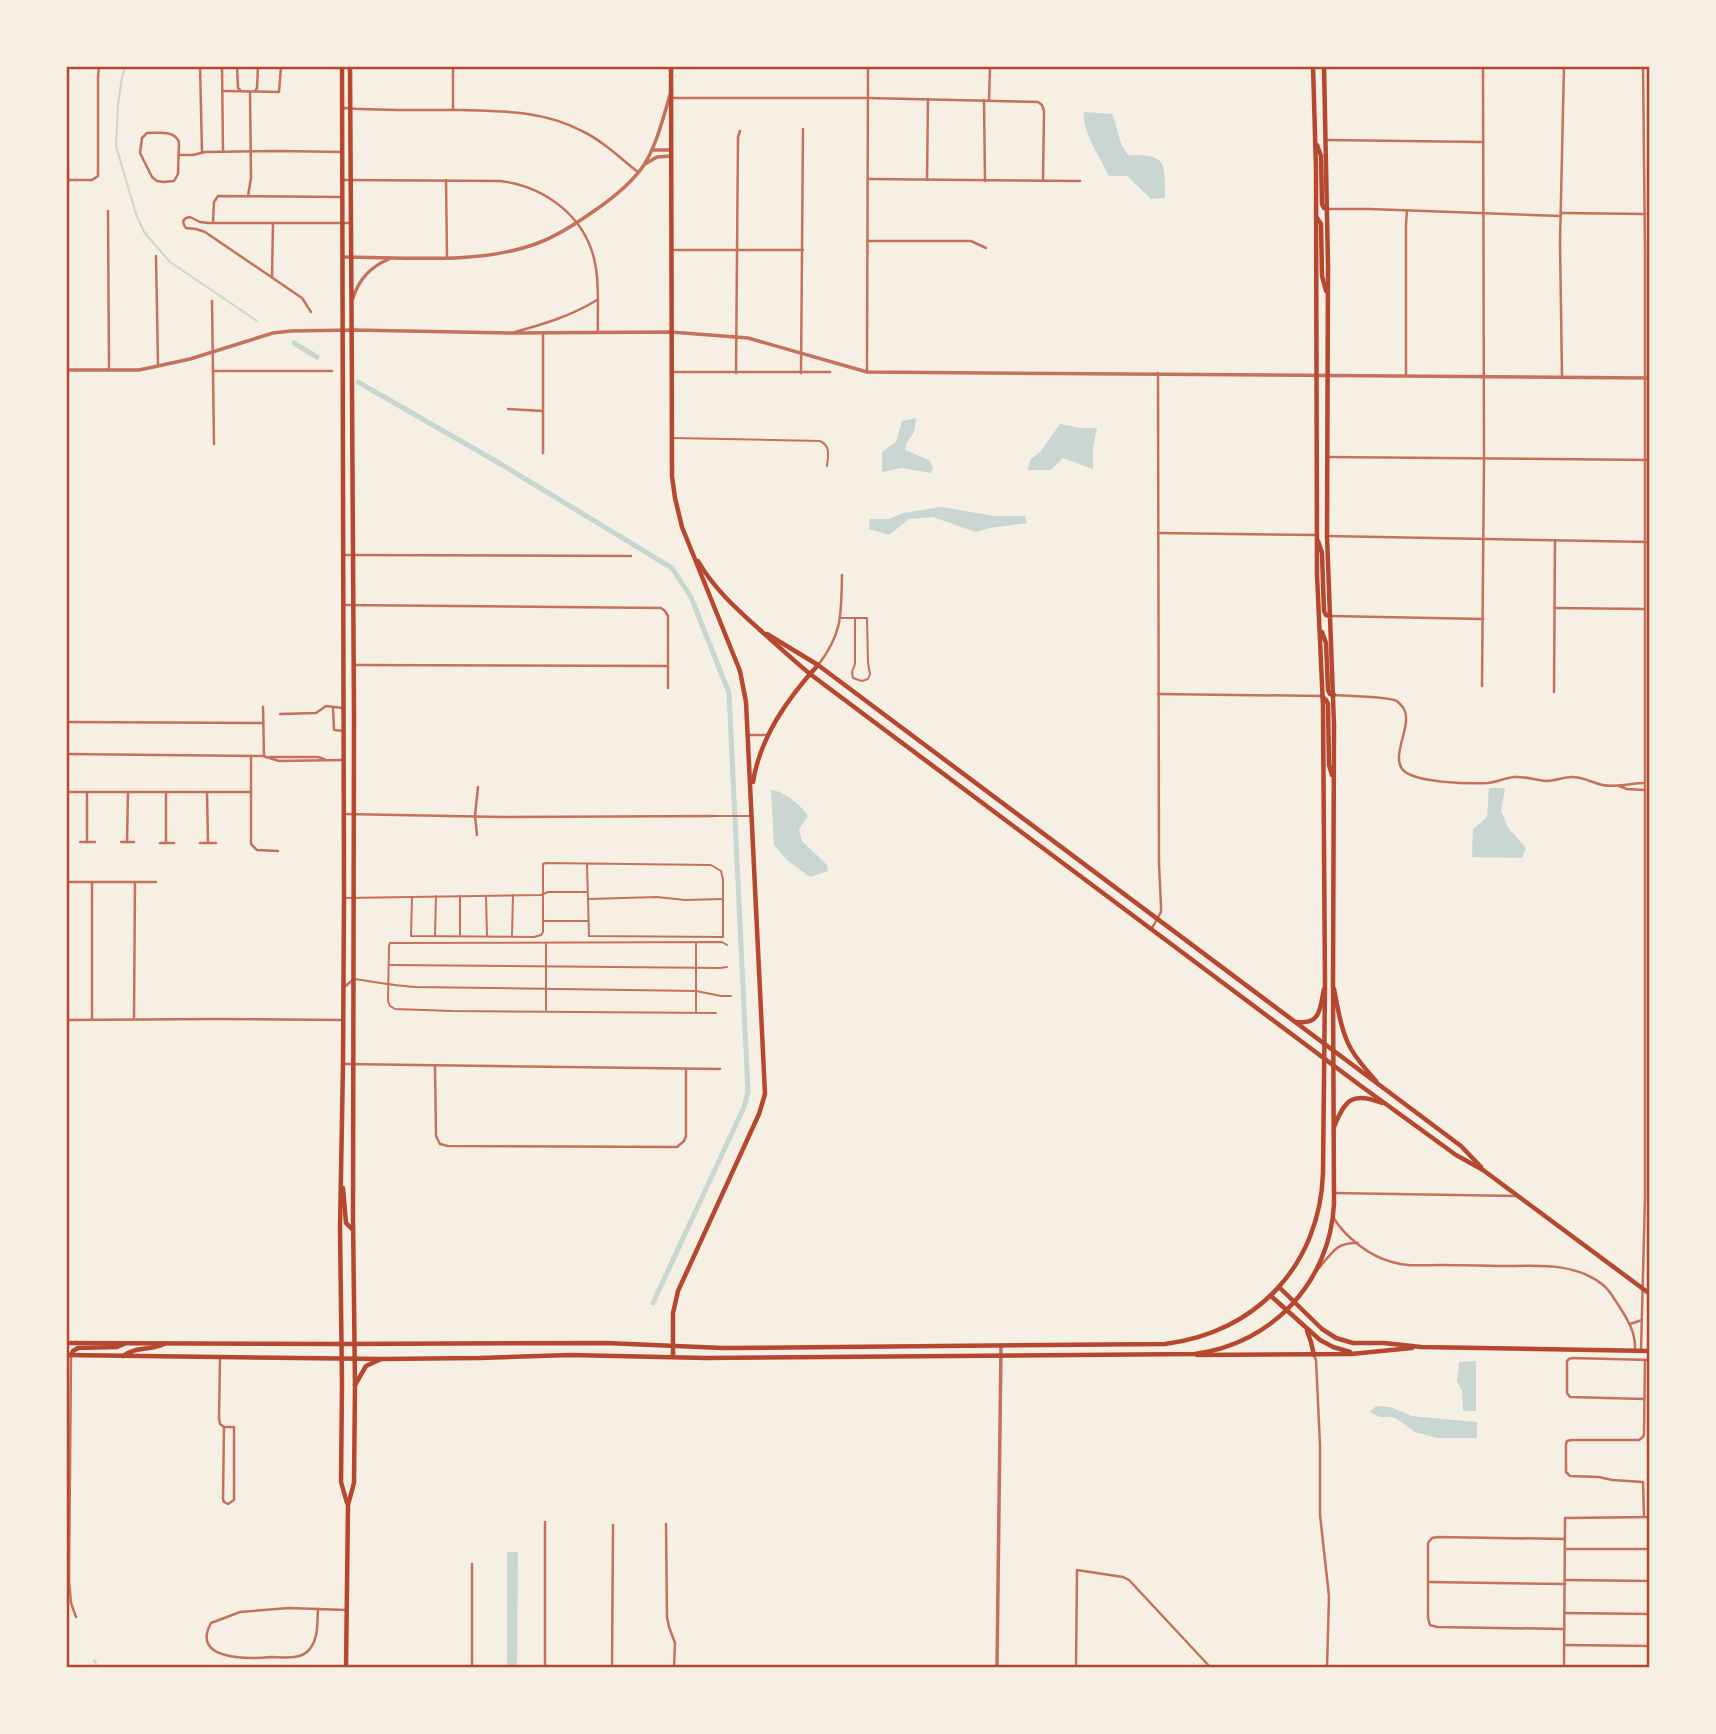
<svg xmlns="http://www.w3.org/2000/svg" width="1716" height="1734" font-family="'Alegreya Sans',sans-serif">
<style>
.water{fill:#c9d6d2}
.lines{fill:none;stroke-linecap:round;stroke-linejoin:round}
.stream{stroke:#c9d6d2;stroke-width:2}
.canal{stroke:#c9d6d2;stroke-width:5}
.service{stroke:#c5725c;stroke-width:2}
.minor{stroke:#c5725c;stroke-width:2.5}
.tertiary{stroke:#c5725c;stroke-width:3.5}
.secondary{stroke:#b5482f;stroke-width:4.5}
.primary{stroke:#b5482f;stroke-width:4.5}
.neatline{fill:none;stroke:#b5482f;stroke-width:2.5}
</style>
<rect width="100%" height="100%" fill="#f6efe4"/>
<g class="water">
<path d="M1084 112 1112 114C1118 127 1118 144 1128 155 1165 155 1165 159 1165 195L1164 198 1151 199 1127 176H1109C1101 159 1081 129 1084 112Z"/>
<polygon points="916,418 914,432 906,444 905,450 929,460 933,467 931,473 902,468 882,472 882,452 896,442 902,421"/>
<polygon points="1060,424 1080,428 1097,428 1093,448 1093,469 1063,458 1051,470 1028,470 1030,460 1040,452"/>
<polygon points="941,507 994,516 1025,516 1027,523 990,528 976,532 933,517 909,519 889,535 869,529 870,519 889,519 903,513"/>
<polygon points="1489,788 1505,788 1501,811 1509,829 1526,848 1522,858 1472,857 1473,829 1487,817"/>
<path d="M771 790C784 791 801 805 808 816L799 829 802 841 827 865 828 871 810 877 787 860 774 845Z"/>
<polygon points="1476,1361 1476,1411 1463,1411 1462,1391 1457,1381 1459,1362"/>
<polygon points="1376,1406 1390,1407 1412,1416 1477,1422 1477,1438 1437,1438 1415,1432 1394,1417 1380,1417 1370,1412"/>
<polygon points="507,1552 518,1552 517,1667 507,1667"/>
</g>
<g class="lines">
<g class="stream">
<polyline points="126,66 122,77 118,105 116,146 136,214 144,232 170,262 257,321"/>
<polyline points="94,1660 98,1668"/>
</g>
<g class="canal">
<polyline points="294,343 317,357"/>
<polyline points="358,382 499,463 672,568 691,597 729,693 748,1092 744,1107 653,1303"/>
</g>
<g class="service">
<path d="M672 438 820 441C831 446 828 456 827 466"/>
<polyline points="841,618 867,618 868,663 870,674 868,679 862,681 853,678 852,672 855,664 855,618"/>
<polyline points="715,816 751,816"/>
<polyline points="460,896 460,935"/>
<polyline points="486,896 487,935"/>
<polyline points="412,897 411,936 534,937 541,935 543,932 543,864 546,863 711,865 721,871 723,879 723,937 589,936 587,864"/>
<polyline points="344,898 541,895 548,892 587,892"/>
<polyline points="589,899 657,897 685,900 723,899"/>
<polyline points="544,921 588,921"/>
<polyline points="435,935 436,896"/>
<polyline points="512,935 513,895"/>
<polyline points="546,943 546,1010"/>
<polyline points="390,965 720,968 727,967"/>
<path d="M355 979C375 982 395 986 416 987L696 991 721 996H731"/>
<polyline points="696,1011 696,943"/>
<polyline points="716,1013 452,1011 395,1009 390,1006 388,1001 389,946 390,943 722,942 727,945"/>
</g>
<g class="minor">
<polyline points="67,66 68,179"/>
<polyline points="200,66 202,153"/>
<polyline points="222,66 223,151"/>
<polyline points="237,66 238,88 240,90"/>
<polyline points="223,91 279,92 281,66"/>
<polyline points="255,91 257,88 258,66"/>
<polyline points="671,98 868,98 1038,102 1042,105 1044,111 1043,181"/>
<polyline points="984,100 985,181"/>
<polyline points="989,100 990,66"/>
<path d="M344 108C383 111 422 110 462 110 504 111 544 111 582 131 603 141 620 158 638 172"/>
<polyline points="453,109 453,66"/>
<path d="M147 133C159 133 174 130 179 142L178 174 174 181 163 182 157 181 152 177 140 153 142 138Z"/>
<polyline points="1326,140 1483,142"/>
<polyline points="179,155 193,155 205,152 279,151 342,152"/>
<polyline points="868,179 1080,181"/>
<polyline points="66,180 92,180 98,176 98,77 99,66"/>
<path d="M342 180 500 181C545 186 586 217 595 263 600 285 597 310 598 333"/>
<polyline points="446,180 447,257"/>
<polyline points="927,180 928,99"/>
<polyline points="248,196 251,178 250,92"/>
<polyline points="1327,209 1370,209 1561,216"/>
<polyline points="108,211 109,369"/>
<polyline points="1561,213 1645,214"/>
<polyline points="213,221 214,202 218,196 342,197"/>
<polyline points="868,241 971,241 986,248"/>
<polyline points="673,250 803,250"/>
<polyline points="156,256 158,365"/>
<polyline points="272,277 273,223"/>
<polyline points="212,301 214,444"/>
<polyline points="311,312 302,298 205,232 196,229 186,228 184,225 183,221 186,218 190,217 200,222 208,223 352,223"/>
<path d="M515 332C544 324 571 316 597 300"/>
<polyline points="213,371 332,371"/>
<polyline points="867,371 868,66"/>
<polyline points="672,372 830,372"/>
<polyline points="736,373 738,137 740,131"/>
<polyline points="801,373 803,129"/>
<polyline points="1406,376 1406,224 1407,211"/>
<polyline points="1562,376 1560,242 1564,66"/>
<polyline points="508,409 543,411"/>
<polyline points="543,453 543,333"/>
<polyline points="1328,457 1650,460"/>
<polyline points="1159,533 1316,535"/>
<polyline points="1327,536 1650,542"/>
<polyline points="343,555 631,556"/>
<polyline points="343,605 661,608 665,611 668,616 668,688"/>
<polyline points="1555,608 1645,609"/>
<polyline points="1330,616 1483,619"/>
<path d="M819 664C843 632 841 614 842 575"/>
<polyline points="354,665 668,666"/>
<polyline points="1482,686 1484,458 1483,66"/>
<polyline points="1554,692 1555,540"/>
<polyline points="1158,694 1322,696"/>
<path d="M1334 695C1347 696 1388 696 1397 701 1399 703 1403 707 1404 709 1413 726 1389 757 1404 771 1418 783 1470 784 1488 783 1497 782 1505 778 1514 777 1525 776 1535 780 1546 781 1555 781 1563 777 1572 777 1584 777 1592 783 1603 785 1616 788 1631 783 1645 783"/>
<polyline points="263,707 264,756"/>
<polyline points="333,708 334,730 344,731"/>
<polyline points="280,714 316,713 326,706 343,708"/>
<polyline points="66,722 263,723"/>
<polyline points="748,735 767,735"/>
<polyline points="66,754 263,756 279,761 344,760"/>
<polyline points="251,756 251,844 257,850 278,851"/>
<polyline points="270,757 318,757 324,759"/>
<polyline points="1619,786 1627,789 1645,790"/>
<polyline points="66,792 251,792"/>
<polyline points="87,792 87,842"/>
<polyline points="166,792 166,843"/>
<polyline points="207,792 208,843"/>
<polyline points="344,814 503,817 714,816"/>
<polyline points="477,835 475,816 478,787"/>
<polyline points="80,842 95,842"/>
<polyline points="121,842 134,842"/>
<polyline points="127,842 128,792"/>
<polyline points="160,843 174,843"/>
<polyline points="200,843 216,843"/>
<polyline points="66,882 156,882"/>
<polyline points="1152,928 1161,912 1161,906 1159,864 1158,373"/>
<polyline points="343,988 354,979"/>
<polyline points="134,1018 135,882"/>
<polyline points="92,1019 92,882"/>
<polyline points="66,1020 216,1019 343,1020"/>
<polyline points="343,1064 720,1069"/>
<polyline points="435,1066 436,1136 440,1144 448,1146 677,1147 684,1141 686,1136 686,1069"/>
<polyline points="1334,1193 1516,1196"/>
<path d="M1333 1217C1345 1237 1369 1256 1392 1262 1407 1267 1424 1265 1440 1265 1465 1265 1490 1266 1515 1266 1545 1265 1579 1265 1603 1285 1610 1290 1614 1299 1619 1306 1628 1320 1636 1333 1635 1350"/>
<path d="M1319 1268C1332 1253 1336 1242 1358 1243"/>
<polyline points="1630,1324 1642,1320"/>
<polyline points="1641,1351 1645,1197 1645,251 1643,66"/>
<polyline points="71,1355 69,1581 71,1603 76,1617"/>
<polyline points="1314,1355 1316,1360 1320,1445 1320,1515 1329,1596 1327,1668"/>
<polyline points="220,1358 219,1418 220,1424 224,1427"/>
<polyline points="1644,1399 1570,1397 1567,1393 1567,1361 1569,1359 1572,1358 1650,1360"/>
<polygon points="224,1427 234,1427 234,1500 228,1504 224,1502 223,1499"/>
<polyline points="1644,1517 1643,1482 1612,1480 1599,1477 1570,1476 1566,1472 1566,1444 1567,1441 1571,1440 1639,1440 1643,1437 1644,1434 1645,1360"/>
<polyline points="666,1524 667,1617 669,1627 675,1643 674,1668"/>
<polyline points="1565,1549 1650,1549"/>
<polyline points="1565,1580 1650,1581"/>
<polyline points="1428,1582 1565,1584"/>
<path d="M318 1609C317 1623 319 1640 308 1651 299 1660 282 1657 271 1657 250 1659 190 1661 211 1623L240 1612 289 1608 346 1610"/>
<polyline points="1565,1613 1650,1614"/>
<polyline points="1564,1629 1437,1627 1430,1625 1428,1618 1428,1543 1432,1538 1438,1537 1565,1539"/>
<polyline points="1565,1645 1650,1646"/>
<polyline points="472,1668 472,1564"/>
<polyline points="545,1668 545,1522"/>
<polyline points="612,1668 613,1525"/>
<polyline points="1076,1668 1077,1570 1123,1577 1129,1580 1211,1668"/>
<polyline points="1564,1668 1565,1518 1650,1517"/>
</g>
<g class="tertiary">
<polyline points="652,150 671,150"/>
<polyline points="645,164 657,157 671,156"/>
<path d="M343 257C403 257 481 265 538 243 557 236 577 223 594 211 613 198 631 184 644 165 657 144 663 118 670 95"/>
<path d="M353 298C359 279 370 267 389 259"/>
<polyline points="66,370 139,370 158,366 190,359 273,333 291,331 353,330 512,333 671,332 748,338 867,372 1650,378"/>
<polyline points="997,1668 1001,1346"/>
</g>
<g class="secondary">
<polyline points="671,66 672,476 675,498 682,527 740,671 746,702 765,1094 759,1114 678,1291 673,1313 673,1357"/>
<path d="M698 561C714 589 737 609 760 630 777 645 793 660 810 674L1361 1086 1456 1155 1483 1170 1650 1294"/>
<polyline points="767,634 818,665 1461,1146 1481,1167"/>
<path d="M753 782C760 737 788 698 818 665"/>
<path d="M1334 989C1338 1009 1341 1031 1351 1049 1358 1061 1367 1071 1376 1081"/>
<path d="M1297 1022C1321 1025 1320 1008 1324 989"/>
<path d="M1334 1127C1345 1100 1352 1091 1382 1103"/>
<polyline points="1279,1287 1322,1329 1336,1338 1353,1343 1384,1343 1421,1347 1650,1351"/>
<polyline points="1271,1296 1320,1340 1333,1347 1350,1352"/>
<polyline points="1307,1331 1311,1342 1314,1355"/>
<polyline points="66,1343 341,1344"/>
<polyline points="66,1355 381,1359"/>
<polyline points="71,1355 73,1351 78,1348 117,1347 124,1344"/>
<polyline points="1197,1355 1351,1354 1412,1348"/>
<path d="M123 1356C136 1346 150 1351 164 1344"/>
</g>
<g class="primary">
<polyline points="342,66 344,898 343,1064 340,1228 342,1383 341,1482 347,1503"/>
<polyline points="1317,145 1321,156 1322,204 1324,208 1327,209"/>
<polyline points="1317,218 1321,224 1322,276 1326,291"/>
<polyline points="1318,541 1322,553 1324,611 1326,615 1330,616"/>
<polyline points="1322,632 1326,643 1328,690 1330,694 1334,695"/>
<polyline points="1322,696 1326,700 1328,704 1329,765 1332,775"/>
<polyline points="343,1188 346,1223 353,1230"/>
<path d="M341 1344 606 1343 723 1348 1165 1344C1256 1333 1320 1265 1323 1173L1325 985 1323 706 1317 575 1316 169 1313 66"/>
<path d="M355 1385 366 1366 381 1359 480 1358 570 1355 706 1358 1195 1354C1272 1344 1330 1282 1334 1204L1333 982 1334 725 1327 536 1328 265 1324 66"/>
<polyline points="346,1668 348,1505 354,1483 355,1385 353,1217 354,716 350,66"/>
</g>
</g>
<rect width="1716" height="1734" fill="none" stroke="#f6efe4" stroke-width="136"/>
<rect x="68" y="68" width="1580" height="1598" class="neatline"/>
</svg>
